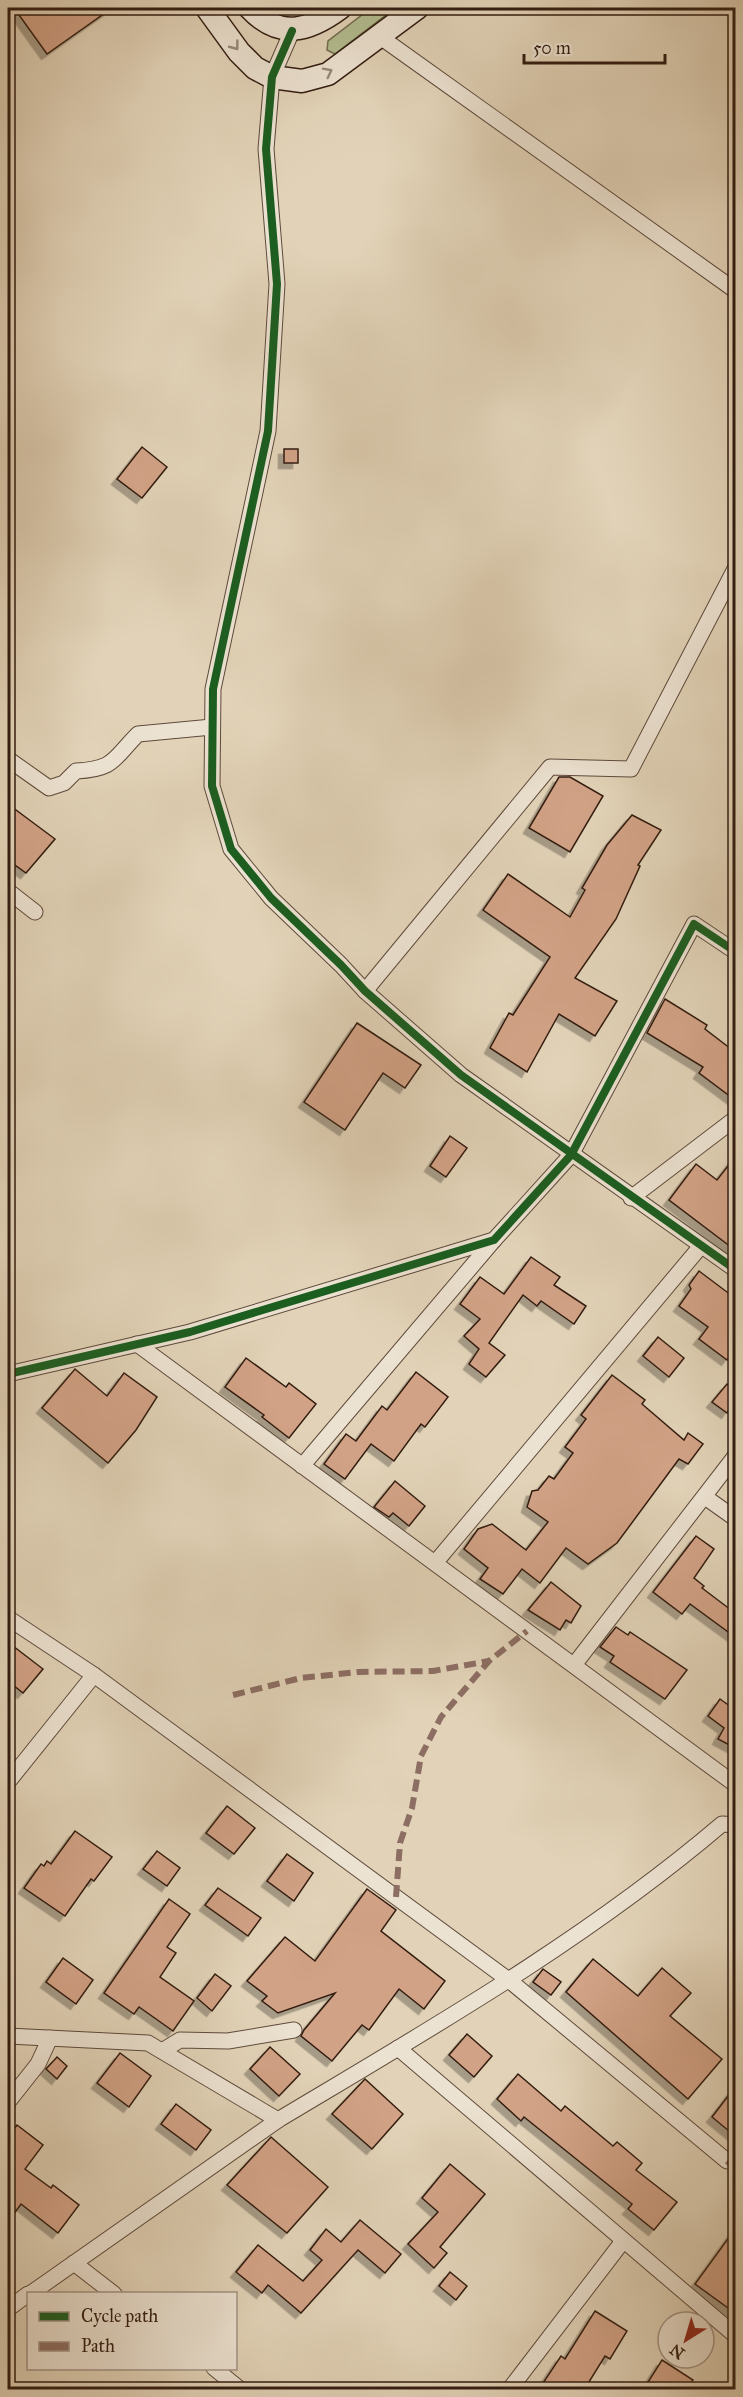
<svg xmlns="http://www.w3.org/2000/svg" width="743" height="2397" font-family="'IM FELL Great Primer',serif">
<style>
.green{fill:#b2bc8f;stroke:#726c50;stroke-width:1.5}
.building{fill:#d2a286;stroke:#321c11;stroke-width:1.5;filter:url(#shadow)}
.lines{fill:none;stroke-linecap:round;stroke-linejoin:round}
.minor-casing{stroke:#5e4a3b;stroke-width:17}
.secondary-casing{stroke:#321c11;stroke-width:25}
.minor{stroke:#ece2d1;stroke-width:15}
.secondary{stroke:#ece2d1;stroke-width:22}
.quiet{stroke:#8d6e63;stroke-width:6;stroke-dasharray:12 6;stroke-linecap:butt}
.cycleway-casing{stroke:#ece2d1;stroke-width:11}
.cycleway{stroke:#1b5e20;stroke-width:8}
.oneway{stroke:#98897b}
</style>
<defs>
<filter id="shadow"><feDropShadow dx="-5.5" dy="5.5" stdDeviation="0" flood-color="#0004"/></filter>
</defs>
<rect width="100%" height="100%" fill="#e2d3b8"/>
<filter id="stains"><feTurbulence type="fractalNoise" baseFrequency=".00333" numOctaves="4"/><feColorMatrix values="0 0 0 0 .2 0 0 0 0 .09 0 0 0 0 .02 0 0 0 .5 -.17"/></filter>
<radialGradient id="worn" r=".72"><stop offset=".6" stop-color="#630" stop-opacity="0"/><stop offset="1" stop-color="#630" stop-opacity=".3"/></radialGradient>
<polygon class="green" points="371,8 395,8 335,54 327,50 328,41"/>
<g class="building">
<polygon points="14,8 112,8 47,54"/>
<polygon points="142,447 167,467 142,498 117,479"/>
<rect x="284" y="449" width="14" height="14"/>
<polygon points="559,777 570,777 603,796 570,852 529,828"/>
<polygon points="8,804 55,839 26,873 8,860"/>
<polygon points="632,815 661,830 638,865 640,866 616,919 575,978 617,1001 595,1036 559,1014 527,1072 490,1048 509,1013 513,1015 550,957 483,910 508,874 570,917 585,890 582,888 607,845"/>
<polygon points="665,999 707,1025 705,1029 735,1052 735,1100 699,1073 703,1067 647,1033"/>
<polygon points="357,1023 421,1065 405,1088 383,1073 345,1130 304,1102"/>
<polygon points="450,1136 467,1148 446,1177 430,1166"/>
<polygon points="735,1157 735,1250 669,1200 696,1164 717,1180"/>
<polygon points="531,1257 560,1277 554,1285 586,1306 574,1324 541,1301 537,1306 523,1295 489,1343 505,1355 486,1377 469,1364 479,1349 464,1336 480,1319 460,1304 480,1277 504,1294"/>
<polygon points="699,1271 735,1298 735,1349 727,1360 699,1339 708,1327 679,1306 691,1289 689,1285"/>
<polygon points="658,1337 684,1358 669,1377 643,1356"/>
<polygon points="246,1358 286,1387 289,1383 316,1404 289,1438 262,1417 264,1415 225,1387"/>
<polygon points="75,1369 107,1396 124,1373 157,1397 136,1430 108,1463 42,1408"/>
<polygon points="416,1372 448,1397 425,1427 421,1424 394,1461 371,1444 345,1479 324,1464 346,1434 356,1441 382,1406 387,1410"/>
<polygon points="612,1375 645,1400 642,1404 684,1440 688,1433 703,1444 688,1464 679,1459 617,1543 588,1564 566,1548 540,1583 522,1569 503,1594 480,1579 488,1568 464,1549 478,1529 492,1524 526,1550 548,1522 527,1507 532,1491 538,1490 549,1476 554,1479 573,1453 565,1447 586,1419 581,1415"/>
<polygon points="727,1384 735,1390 735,1401 727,1413 712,1402"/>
<polygon points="395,1481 425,1506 409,1526 393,1513 389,1517 374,1507"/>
<polygon points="696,1536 714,1549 694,1578 704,1586 702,1588 735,1613 735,1637 690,1604 682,1614 653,1592"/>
<polygon points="551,1582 581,1606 571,1623 566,1620 560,1630 528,1610"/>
<polygon points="616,1627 628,1635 630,1632 687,1670 665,1699 610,1662 614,1656 600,1647"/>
<polygon points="13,1646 43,1669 23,1693 8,1681 8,1654"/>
<polygon points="720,1699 734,1709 735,1707 735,1748 718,1739 724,1728 708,1716"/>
<polygon points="227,1806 255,1828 234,1854 206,1833"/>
<polygon points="75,1831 112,1857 94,1881 91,1879 65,1916 24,1888 41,1864 44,1866 47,1861 51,1864"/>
<polygon points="157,1851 180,1868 167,1886 143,1869"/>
<polygon points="287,1854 313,1873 294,1901 267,1881"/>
<polygon points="218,1888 261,1918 248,1936 205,1905"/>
<polygon points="367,1889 396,1910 381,1931 445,1981 424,2009 399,1989 369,2030 362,2025 332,2061 301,2036 304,2030 335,1993 278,2013 262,2001 267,1996 247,1981 285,1937 315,1961"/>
<polygon points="169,1899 190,1914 167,1947 176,1953 160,1977 194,2001 173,2031 139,2007 134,2014 104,1993"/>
<polygon points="63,1958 93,1980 76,2004 46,1982"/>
<polygon points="593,1959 638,1996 662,1968 691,1993 670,2016 722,2059 688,2099 566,1992"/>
<polygon points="543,1969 561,1982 551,1995 533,1982"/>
<polygon points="215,1974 231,1986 212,2011 197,1998"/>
<polygon points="467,2034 492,2056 474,2077 449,2055"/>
<polygon points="270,2047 300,2074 279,2096 250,2069"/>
<polygon points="120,2053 151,2076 129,2107 97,2083"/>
<polygon points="57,2057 67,2066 57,2079 46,2069"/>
<polygon points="518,2074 561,2111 565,2106 613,2146 617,2142 642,2163 636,2170 677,2202 654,2230 628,2209 632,2204 524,2117 521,2121 497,2099"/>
<polygon points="365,2079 403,2114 372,2149 332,2114"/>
<polygon points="735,2087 735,2136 712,2117"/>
<polygon points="176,2104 211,2130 196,2150 161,2124"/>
<polygon points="17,2125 43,2145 25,2169 51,2188 53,2185 79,2205 58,2233 21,2204 8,2222 8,2137"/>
<polygon points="271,2137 328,2187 287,2233 227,2185"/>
<polygon points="450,2164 485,2194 440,2247 447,2253 434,2268 408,2244 438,2212 422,2198"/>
<polygon points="360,2220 401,2254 385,2273 358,2250 301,2313 268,2285 262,2293 236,2272 258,2245 303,2281 322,2260 310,2250 326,2229 341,2242"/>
<polygon points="735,2229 735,2313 695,2284"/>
<polygon points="450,2272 467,2286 456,2300 439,2286"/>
<polygon points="595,2311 627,2331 610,2359 605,2356 584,2390 553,2390 543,2383 561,2356 565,2359"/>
<polygon points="662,2360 693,2380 687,2390 643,2390"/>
</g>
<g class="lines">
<g class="minor-casing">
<g id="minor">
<polyline points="292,31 272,77 266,149 277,284 268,431 213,689 212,786 231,849 271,898 341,965 365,991 461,1075 736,1270"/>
<polyline points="379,36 736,291"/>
<path d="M8 759 49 788 64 783 76 771C115 769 113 759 138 734L212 727"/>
<polyline points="8,891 35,912"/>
<polyline points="365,991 550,767 631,769 736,567"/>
<polyline points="631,1198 736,1118"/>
<polyline points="137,1344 736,1785"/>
<polyline points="8,1374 190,1332 494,1240 571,1155 694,924 736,952"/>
<polyline points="302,1466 494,1240"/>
<polyline points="705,1497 736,1519"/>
<polyline points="435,1563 701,1246"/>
<polyline points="8,1618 94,1675 510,1981 727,2161"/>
<polyline points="574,1665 736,1455"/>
<polyline points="8,1782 94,1675"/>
<path d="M8 2036 148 2043 278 2120C430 2029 586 1940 722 1824L736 1825"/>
<polyline points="398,2048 736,2336"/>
<polyline points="162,2051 180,2040 228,2041 294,2030"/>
<polyline points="8,2102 38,2064 50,2038"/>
<polyline points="74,2263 114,2294"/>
<polyline points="30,2294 278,2120"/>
<polyline points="8,2309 28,2294"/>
<polyline points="214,2368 241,2390"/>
<polyline points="509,2390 623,2241"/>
</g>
</g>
<g class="secondary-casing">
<g id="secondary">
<polyline points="207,8 239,52 255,68 272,77 302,81 328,74 417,8"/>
<path d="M250 8C280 40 309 31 340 8"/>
</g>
</g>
<use href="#minor" class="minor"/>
<use href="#secondary" class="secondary"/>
<g class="quiet">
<polyline points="233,1695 301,1678 358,1672 433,1671 489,1661"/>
<polyline points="396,1897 400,1843 412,1808 421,1756 441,1717 489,1661 527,1631"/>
<polyline points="727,2161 736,2169"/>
</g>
<g class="cycleway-casing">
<g id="cycleway">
<polyline points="292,31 272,77 266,149 277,284 268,431 213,689 212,786 231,849 271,898 341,965 365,991 461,1075 736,1270"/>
<polyline points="8,1374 190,1332 494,1240 571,1155 694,924 736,952"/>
</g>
</g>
<use href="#cycleway" class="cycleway"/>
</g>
<defs><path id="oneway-chevron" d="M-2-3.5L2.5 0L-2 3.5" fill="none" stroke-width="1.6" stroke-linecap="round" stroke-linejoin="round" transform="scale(1.5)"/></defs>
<g class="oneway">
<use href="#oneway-chevron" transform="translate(235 46) rotate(53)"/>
<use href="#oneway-chevron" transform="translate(328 72) rotate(-27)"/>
</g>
<rect width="743" height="2397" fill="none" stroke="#e2d3b8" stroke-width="30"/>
<rect x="9" y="9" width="725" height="2379" fill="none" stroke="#321c11" stroke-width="3"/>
<rect x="15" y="15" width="713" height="2367" fill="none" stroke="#321c11" stroke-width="1.5"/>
<rect x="27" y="2292" width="210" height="78" fill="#ece2d1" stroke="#a29384" stroke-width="1.5"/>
<rect x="39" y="2312" width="30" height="9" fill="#1b5e20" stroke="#a29384" stroke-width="1.5"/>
<text x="81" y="2322" font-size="18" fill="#321c11">Cycle path</text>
<rect x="39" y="2342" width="30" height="9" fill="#8d6e63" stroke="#a29384" stroke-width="1.5"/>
<text x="81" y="2352" font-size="18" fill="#321c11">Path</text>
<g transform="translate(686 2340) rotate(217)"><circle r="28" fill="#ece2d1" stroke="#a29384" stroke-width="1.5"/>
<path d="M0-4.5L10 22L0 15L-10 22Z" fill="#8f2418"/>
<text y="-9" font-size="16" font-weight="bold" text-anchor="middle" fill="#321c11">N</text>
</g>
<path d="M524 54v9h141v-9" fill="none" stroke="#321c11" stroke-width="3"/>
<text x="533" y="54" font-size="18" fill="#321c11" stroke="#ece2d1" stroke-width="4.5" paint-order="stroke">50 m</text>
<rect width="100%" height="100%" filter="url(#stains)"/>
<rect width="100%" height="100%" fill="url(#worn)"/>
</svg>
